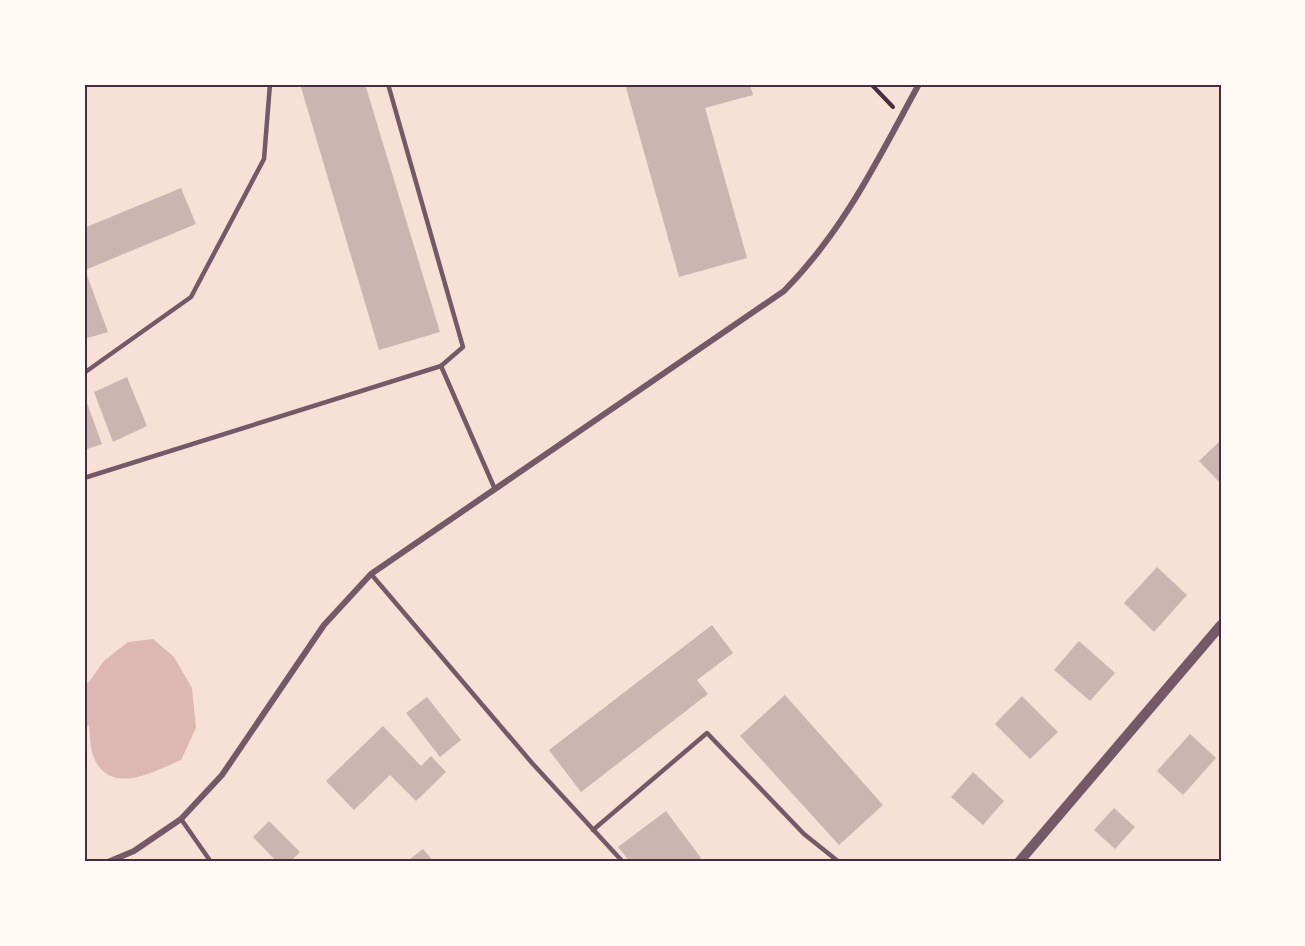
<svg xmlns="http://www.w3.org/2000/svg" width="1305" height="946" font-family="Inter,sans-serif">
<style>
.water{fill:#dcb8b0}
.building{fill:#ccb4b1}
.lines{fill:none;stroke-linecap:round;stroke-linejoin:round}
.path{stroke:#4a2c40;stroke-width:4}
.service{stroke:#755966;stroke-width:4.5}
.minor{stroke:#755966;stroke-width:6}
.tertiary{stroke:#755966;stroke-width:10}
.neatline{fill:none;stroke:#4a2c40;stroke-width:2}
</style>
<rect width="100%" height="100%" fill="#f7e1d7"/>
<path class="water" d="M153 639 174 657 192 688 196 728 181 760C153 772 111 796 94 758 90 749 90 735 89 725L84 728V681L88 683 104 661 128 642Z"/>
<g class="building">
<polygon points="300,84 365,84 440,332 379,350"/>
<polygon points="625,84 750,84 753,95 705,108 747,258 679,277"/>
<polygon points="181,188 196,224 85,270 108,332 84,339 84,228"/>
<polygon points="127,377 147,426 113,442 94,392"/>
<polygon points="87,403 102,444 84,450 84,404"/>
<polygon points="1221,440 1221,484 1199,461"/>
<polygon points="1157,567 1187,595 1154,632 1124,603"/>
<polygon points="712,625 733,653 697,680 708,694 581,792 549,750"/>
<polygon points="1079,641 1115,673 1090,701 1054,670"/>
<polygon points="785,695 883,805 839,845 740,736"/>
<polygon points="1022,696 1058,732 1030,759 995,724"/>
<polygon points="427,697 461,740 440,757 406,713"/>
<polygon points="383,726 421,766 431,756 446,772 416,801 390,775 354,810 326,781"/>
<polygon points="1190,734 1216,758 1183,795 1157,771"/>
<polygon points="973,772 1004,801 983,825 951,797"/>
<polygon points="1114,808 1135,827 1115,849 1094,830"/>
<polygon points="666,811 701,858 696,862 630,862 618,847"/>
<polygon points="269,821 300,852 290,862 277,862 253,837"/>
<polygon points="423,849 434,862 406,862"/>
</g>
<g class="lines">
<polyline class="path" points="871,84 893,107"/>
<g class="service">
<polyline points="388,84 463,347 441,366"/>
<polyline points="84,373 191,297 264,159 270,84"/>
<polyline points="84,478 441,366 494,487"/>
<polyline points="371,574 532,763 623,862"/>
<polyline points="181,819 211,862"/>
<polyline points="593,830 707,733 804,834 839,862"/>
</g>
<path class="minor" d="M108 862 134 851 181 819 222 775 324 625 371 574 784 291C845 229 878 159 919 84"/>
<polyline class="tertiary" points="1019,862 1221,625"/>
</g>
<rect width="1305" height="946" fill="none" stroke="#fffaf5" stroke-width="171"/>
<rect x="86" y="86" width="1134" height="774" class="neatline"/>
</svg>
